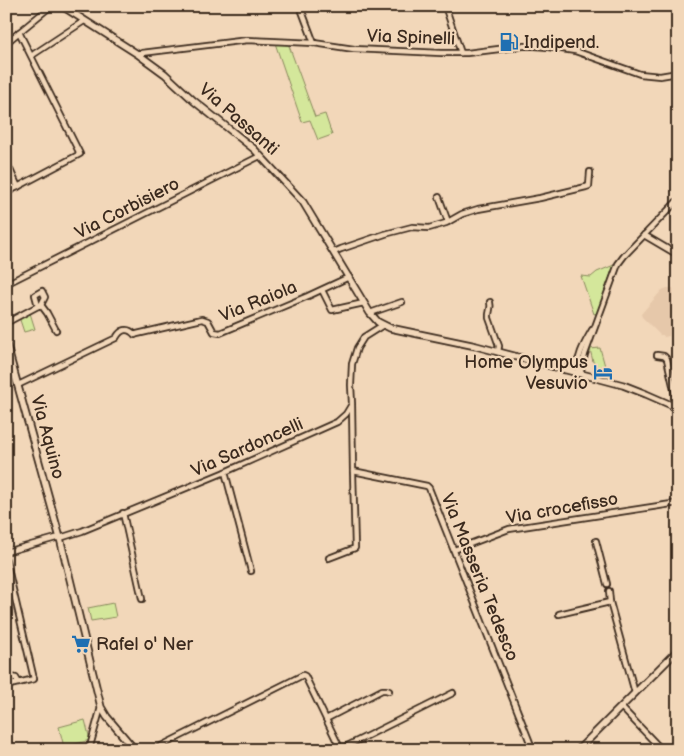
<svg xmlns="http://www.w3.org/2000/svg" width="684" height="756" font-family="'Balsamiq Sans',sans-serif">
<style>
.built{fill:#e6c8aa}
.green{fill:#d4e79b;stroke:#88885c}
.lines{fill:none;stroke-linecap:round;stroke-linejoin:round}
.street-casing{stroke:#3b2a1e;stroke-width:8}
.secondary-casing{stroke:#3b2a1e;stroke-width:9}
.street{stroke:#f2d7b9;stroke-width:4.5}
.secondary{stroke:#f2d7b9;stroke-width:5.5}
.labels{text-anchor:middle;stroke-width:4.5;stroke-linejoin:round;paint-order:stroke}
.street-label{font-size:18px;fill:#3b2a1e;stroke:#f2d7b9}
.poi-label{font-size:18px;fill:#3b2a1e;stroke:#f2d7b9;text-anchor:start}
</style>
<rect width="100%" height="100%" fill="#f2d7b9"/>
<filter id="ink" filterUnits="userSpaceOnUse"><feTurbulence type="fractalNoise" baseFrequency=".02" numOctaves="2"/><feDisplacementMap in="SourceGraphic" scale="10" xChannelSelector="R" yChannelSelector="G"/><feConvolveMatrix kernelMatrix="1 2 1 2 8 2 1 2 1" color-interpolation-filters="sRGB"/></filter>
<g filter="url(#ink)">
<polygon class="built" points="667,288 673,288 678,291 678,334 664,337 663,335 660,335 642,317 641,314 662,290"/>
<g class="green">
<polygon points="275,43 288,43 315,117 325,114 332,135 318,140 310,120 302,122"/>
<polygon points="614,265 597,313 594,314 581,276 591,277 597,272"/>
<polygon points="30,313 35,329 24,332 19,317"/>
<polygon points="600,348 608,377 596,374 590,349"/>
<polygon points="113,603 116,617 91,621 88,608"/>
<polygon points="85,720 90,740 64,747 59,727"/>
</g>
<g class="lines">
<g class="street-casing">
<g id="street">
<polyline points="300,6 314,43"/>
<polyline points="445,6 461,53"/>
<polyline points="6,43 51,6"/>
<polyline points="34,54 84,21"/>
<polyline points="139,55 142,53 248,40 314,43 354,49 441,53 467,53 523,46 535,46 548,47 575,51 640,74 660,76 678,73"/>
<polyline points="6,161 18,187"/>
<polyline points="6,193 80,154 19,32"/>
<polyline points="439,197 448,222"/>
<polyline points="644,235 678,255"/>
<polyline points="334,252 341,249 385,234 412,227 429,228 446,223 462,214 478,209 540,198 586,187 589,186 590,172"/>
<polyline points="6,284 260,156"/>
<polyline points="322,290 332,310 364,303"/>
<path d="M490 302C492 309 488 311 489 318L499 346 498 352"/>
<polyline points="38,306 35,295 42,291 45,297 41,305"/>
<polyline points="370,313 402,302"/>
<polyline points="6,323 38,306 41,305 47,313 56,330"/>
<polyline points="657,355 664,356 667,359 678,407"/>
<polyline points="565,370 573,367 578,360"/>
<path d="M578 374C576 357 584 344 592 330"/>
<polyline points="580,374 585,354 618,264 624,256 678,200"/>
<path d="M18 385 116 338C121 329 128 327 135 335L137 334 202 319 208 321 214 332 220 333 308 296 349 277"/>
<polyline points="352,405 353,471 427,486 429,488 533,750"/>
<polyline points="225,472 251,571"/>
<polyline points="123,513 142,599"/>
<polyline points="596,541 607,584"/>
<polyline points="454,550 509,529 678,503"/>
<polyline points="6,552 56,538 60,538 82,531 225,472 337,422 346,414 352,404 351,385 352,364 357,348 364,337 383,325"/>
<polyline points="329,558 355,548 353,471"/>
<polyline points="6,560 34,679 6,686"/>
<polyline points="609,591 610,602"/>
<polyline points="559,614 610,602 635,693"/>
<polyline points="6,676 16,678 19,683"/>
<polyline points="621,707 662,750"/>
<polyline points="326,719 382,690 386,690 389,691"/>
<polyline points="341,749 453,693"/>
<polyline points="89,750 101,707"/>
<polyline points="153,750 303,675 305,676 341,750"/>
</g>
</g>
<g class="secondary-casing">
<g id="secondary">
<polyline points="62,6 139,55 165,74 194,101 254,149 303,202 370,313 378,322 390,328 476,346 623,385 646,394 678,408"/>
<polyline points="6,343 60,538 101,707 107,717 135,750"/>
<polyline points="578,750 678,650"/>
</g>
</g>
<use href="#street" class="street"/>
<use href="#secondary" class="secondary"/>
</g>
</g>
<defs>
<g id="fuel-bare" transform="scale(1.5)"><path d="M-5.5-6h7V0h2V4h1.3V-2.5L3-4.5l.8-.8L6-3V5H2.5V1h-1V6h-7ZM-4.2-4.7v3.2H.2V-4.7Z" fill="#1f6fb2" stroke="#f2d7b9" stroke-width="2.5" paint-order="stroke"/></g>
<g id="hotel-bare" transform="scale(1.5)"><path d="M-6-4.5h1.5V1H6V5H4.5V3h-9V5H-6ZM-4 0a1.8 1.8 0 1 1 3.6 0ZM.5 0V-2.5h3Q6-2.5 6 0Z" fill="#1f6fb2" stroke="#f2d7b9" stroke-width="2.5" paint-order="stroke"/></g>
<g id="supermarket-bare" transform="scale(1.5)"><path d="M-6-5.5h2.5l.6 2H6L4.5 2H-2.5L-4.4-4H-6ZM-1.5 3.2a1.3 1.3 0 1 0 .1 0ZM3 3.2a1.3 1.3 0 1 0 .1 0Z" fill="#1f6fb2" stroke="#f2d7b9" stroke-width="2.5" paint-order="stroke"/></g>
</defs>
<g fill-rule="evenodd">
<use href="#fuel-bare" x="509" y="42"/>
<use href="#hotel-bare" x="603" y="372"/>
<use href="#supermarket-bare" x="81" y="644"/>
</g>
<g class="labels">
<g class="street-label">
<text transform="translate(411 37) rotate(2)" y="6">Via Spinelli</text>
<text transform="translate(239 119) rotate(41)" y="6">Via Passanti</text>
<text transform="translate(127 208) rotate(-27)" y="6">Via Corbisiero</text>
<text transform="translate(258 301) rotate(-22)" y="6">Via Raiola</text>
<text transform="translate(48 437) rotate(75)" y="6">Via Aquino</text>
<text transform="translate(247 447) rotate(-24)" y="6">Via Sardoncelli</text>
<text transform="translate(562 508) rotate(-10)" y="6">Via crocefisso</text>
<text transform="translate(480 577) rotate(68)" y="6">Via Masseria Tedesco</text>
</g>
<g class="poi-label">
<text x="524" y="48">Indipend.</text>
<text x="588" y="368" text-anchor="end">Home Olympus<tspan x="588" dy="21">Vesuvio</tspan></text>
<text x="96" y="650">Rafel o' Ner</text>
</g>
</g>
<rect width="684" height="756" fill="none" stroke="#f2d7b9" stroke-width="25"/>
<rect x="12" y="12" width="659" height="731" fill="none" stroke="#3b2a1e" stroke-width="2" filter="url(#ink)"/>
</svg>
